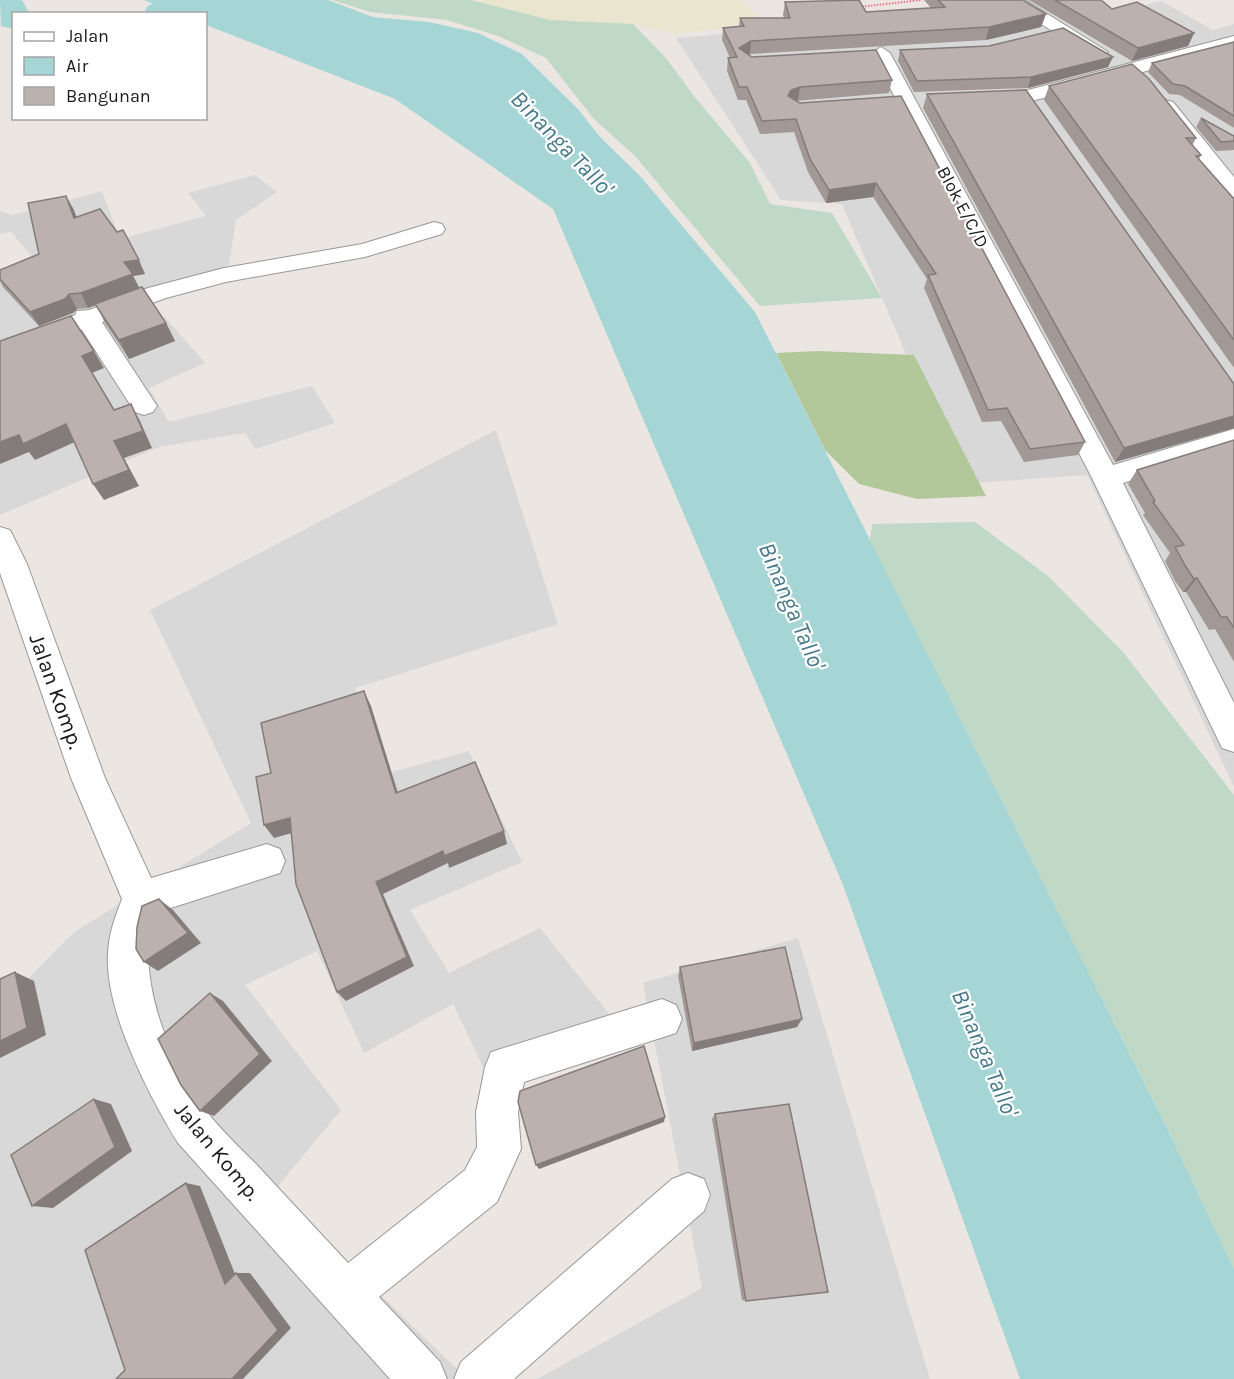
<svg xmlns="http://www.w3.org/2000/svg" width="1234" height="1379" font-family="Karla,sans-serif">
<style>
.residential{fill:#d9d8d8}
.farmland{fill:#e9e5ce}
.forest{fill:#b2c89a}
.wetland{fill:#c0d9c7}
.water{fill:#a5d6d5}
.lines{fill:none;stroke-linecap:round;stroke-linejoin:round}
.river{fill:#a5d6d5;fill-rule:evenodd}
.street-casing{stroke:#989898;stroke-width:2}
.path{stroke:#ec7283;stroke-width:2;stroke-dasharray:1.5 1.5;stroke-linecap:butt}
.street{fill:#fff;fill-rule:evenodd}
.wall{fill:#a29896}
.shaded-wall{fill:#847c7a}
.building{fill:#bcb1af;stroke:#847c7a;stroke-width:1.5}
.labels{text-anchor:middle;stroke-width:4.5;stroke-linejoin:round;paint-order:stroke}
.far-street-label{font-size:18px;fill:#1b1b1b;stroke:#fff}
.street-label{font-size:22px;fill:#1b1b1b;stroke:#fff}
.water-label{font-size:24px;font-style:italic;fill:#477a8b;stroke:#fff}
</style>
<rect width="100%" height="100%" fill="#ece6e2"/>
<g class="residential">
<polygon points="1016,0 1068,0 1095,17 1161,1 1213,30 1234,24 1234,787 1087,475 961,484 842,204 781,200 676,38 867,22"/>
<polygon points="255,175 277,192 236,220 229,265 102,308 111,330 165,317 205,363 149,388 169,422 312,386 335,423 256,449 245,433 159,447 0,515 0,277 38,264 11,232 0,234 0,211 13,215 102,191 120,239 206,216 188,193"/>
<polygon points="496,430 558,624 355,688 384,774 469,751 522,862 410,910 449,973 540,928 611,1016 495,1092 453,1004 364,1053 317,951 245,985 341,1110 274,1191 467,1379 0,1379 0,1007 74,932 251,823 150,610"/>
<polygon points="798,938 930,1379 537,1379 702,1288 643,983"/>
</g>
<polygon class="farmland" points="471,0 741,0 765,24 673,34 633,24 550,20"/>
<polygon class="forest" points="817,351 914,355 986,496 917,499 859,484 825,450 776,353"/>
<g class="wetland">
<polygon points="332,0 471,0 550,20 633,24 666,58 694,96 750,163 770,204 832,213 882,298 760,306 635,156 593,118 546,58 498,36 447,20 370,12"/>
<polygon points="975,522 1048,576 1123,652 1234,795 1234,1269 1165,1124 870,540 872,524"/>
</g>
<polygon class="water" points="144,0 328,0 373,17 429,22 478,33 522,54 577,108 601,138 640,176 755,312 1165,1124 1234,1269 1234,1379 1020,1379 843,885 553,209 395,99 206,25 206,14 178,13"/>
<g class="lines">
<g class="river">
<polygon points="0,0 22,0 30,14 14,14 14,29 1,26"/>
<path d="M160 0H206C192 20 165 14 143 14L148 6Z"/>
</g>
<g class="street-casing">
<g id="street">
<polygon points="1003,0 1025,0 1108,52 1099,58 1092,56"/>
<polygon points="1234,36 1234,48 1028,102 979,102 976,98 979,94 1028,90"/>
<polygon points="881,47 890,53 1113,465 1234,429 1234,449 1123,483 1234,703 1234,752 1222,748 1092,478 872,53"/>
<polygon points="1166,100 1173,102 1234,177 1234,198 1226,196 1156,106 1159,102"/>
<polygon points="434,222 442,224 445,229 442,234 365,257 226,282 166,298 102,322 157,406 153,412 144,415 135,412 82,330 0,360 0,343 75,315 77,311 89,310 148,288 224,268 362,244"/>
<path d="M0 527 10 530 27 564 105 778 151 878 267 844 280 849 285 861 280 873 155 913C133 975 170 1063 208 1113 222 1131 239 1147 255 1163 286 1196 317 1230 348 1263L465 1170 477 1147 476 1112 485 1067 491 1052 662 999 676 1005 682 1019 676 1033 524 1082 518 1112 521 1149 497 1202 379 1297 440 1362 447 1379H390L178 1143C149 1096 104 1009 108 953 109 933 115 917 122 899L71 778 0 573Z"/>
<polygon points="688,1173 704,1179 710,1195 704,1211 514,1379 454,1379 461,1362 672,1179"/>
</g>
</g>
<polyline class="path" points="859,7 922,0"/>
<use href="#street" class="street"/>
</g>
<g class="wall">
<polygon points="924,0 1023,0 1046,14 1041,27 986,40 750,54 748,55 752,57 892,80 889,93 795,101 800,103 901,96 1085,442 1078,455 1024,462 1001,421 982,422 924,288 927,279 873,197 826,203 808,172 794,132 760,134 746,100 738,100 727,71 728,58 730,58 722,40 723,28 739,26 740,18 784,18 783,15 785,2 866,12 931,8"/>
<polygon points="1029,0 1101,0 1112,9 1194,33 1188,46 1132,61"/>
<polygon points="1234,42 1234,128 1180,95 1169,94 1148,72 1152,63"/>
<polygon points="900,50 1108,67 1028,88 914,92 898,61"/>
<polygon points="1049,86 1196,138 1192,146 1201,155 1199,159 1234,199 1234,368 1044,100"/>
<polygon points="927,94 1234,384 1234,428 1115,462 923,108"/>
<polygon points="1201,118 1234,136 1234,150 1216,151 1196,127"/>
<polygon points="66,196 76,217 145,274 133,276 139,288 166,323 175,341 129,359 105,323 96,305 88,308 77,309 73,313 39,326 3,287 0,281 0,279 39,254"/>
<polygon points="1234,440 1234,662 1215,629 1209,630 1186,592 1183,592 1175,581 1165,561 1170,553 1143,515 1145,513 1128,484 1137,470"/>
<polygon points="680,967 797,1027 692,1051 678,976"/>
<polygon points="715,1114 746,1301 742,1300 712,1119"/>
</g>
<g class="shaded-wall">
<polygon points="1046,14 1041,27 986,40 989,27"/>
<polygon points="1194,33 1188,46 1132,61 1138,48"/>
<polygon points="751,41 750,54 738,61 739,48"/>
<polygon points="1113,57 1108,67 1028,88 1031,77"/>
<polygon points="800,87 798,100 789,103 788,96 791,90"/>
<polygon points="876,183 873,197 826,203 829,190"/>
<polygon points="66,196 74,210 82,233 74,218"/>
<polygon points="139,260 145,274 133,276 140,289 88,308 81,293 124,262"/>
<polygon points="69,294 77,309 73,313 39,326 30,312"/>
<polygon points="166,323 175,341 129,359 119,340"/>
<polygon points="94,351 104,368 92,373 82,356"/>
<polygon points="131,404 140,421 152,448 124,458 139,486 104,500 93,484 114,441"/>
<polygon points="1234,416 1234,428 1115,462 1124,448"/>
<polygon points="66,424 77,441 35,460 29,452 0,464 0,442 19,435"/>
<polygon points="1197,578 1186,592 1183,592 1194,579"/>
<polygon points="364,691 371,706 402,806 396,793"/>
<polygon points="290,818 299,831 274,838 264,825"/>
<polygon points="504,831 507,844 449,868 448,863 383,894 414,966 346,1001 337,992 376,882 443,851"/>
<polygon points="159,899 173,910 201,943 158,971 144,962"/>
<polygon points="15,972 34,981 46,1035 0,1058 0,1041"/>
<polygon points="210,993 223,1001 272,1061 214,1116 200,1111"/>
<polygon points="802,1019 797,1027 692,1051 694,1043"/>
<polygon points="94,1099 111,1104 132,1151 53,1208 32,1206"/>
<polygon points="665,1117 664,1122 539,1169 536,1165"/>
<polygon points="186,1183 200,1186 239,1284 225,1284"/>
<polygon points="236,1273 250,1273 291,1328 243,1379 232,1379"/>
</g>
<g class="building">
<polygon points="859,0 866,12 945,7 938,0 1023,0 1046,14 989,27 751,41 739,48 752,57 876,50 892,80 800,87 791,90 788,96 800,103 901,96 1085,442 1030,449 1007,408 988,410 928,275 936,274 876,183 829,190 810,159 796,119 762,121 747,87 739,87 728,58 737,57 723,28 744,26 740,18 790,18 785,2"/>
<polygon points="1055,0 1101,0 1112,9 1137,2 1194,33 1138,48"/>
<polygon points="1063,28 1113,57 1031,77 917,81 900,50 989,46"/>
<polygon points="1234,42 1234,116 1185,86 1173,84 1152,63"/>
<polygon points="1132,64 1149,79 1196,138 1186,138 1201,155 1196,156 1234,199 1234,340 1049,86"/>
<polygon points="1026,90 1234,384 1234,416 1124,448 927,94"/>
<polygon points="1201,118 1234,136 1234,141 1221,142"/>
<polygon points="66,196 74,218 100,209 117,232 123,230 139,260 124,262 133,274 81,293 69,294 65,299 30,312 0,279 0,270 39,254 28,203"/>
<polygon points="142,287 166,323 119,340 95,304"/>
<polygon points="71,316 94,351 82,356 114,410 131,404 143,431 114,441 129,470 93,484 66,424 23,444 19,435 0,442 0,341"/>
<polygon points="1234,440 1234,628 1227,617 1221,617 1197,578 1194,579 1186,567 1175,547 1184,545 1153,502 1155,501 1137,470"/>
<polygon points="364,691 396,793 475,762 504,831 444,856 443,851 376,882 407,957 337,992 296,884 290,818 264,825 256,777 271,773 261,723"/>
<polygon points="159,899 188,933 144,962 136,949 137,927 142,906"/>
<polygon points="785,947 802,1019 694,1043 680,967"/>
<polygon points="15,972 27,1028 0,1041 0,979"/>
<polygon points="210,993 260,1054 200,1111 181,1085 158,1039"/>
<polygon points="644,1046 665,1117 536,1165 518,1102 520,1091"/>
<polygon points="94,1099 115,1147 32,1206 11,1155"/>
<polygon points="789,1104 828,1292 746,1301 715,1114"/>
<polygon points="186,1183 225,1284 236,1273 278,1330 232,1379 116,1379 125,1370 85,1250"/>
</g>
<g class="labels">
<g class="far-street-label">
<text transform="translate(963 207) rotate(62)" y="6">Blok E/C/D</text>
</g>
<g class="street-label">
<text transform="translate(57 691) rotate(70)" y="8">Jalan Komp.</text>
<text transform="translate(218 1151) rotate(50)" y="8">Jalan Komp.</text>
</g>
<g class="water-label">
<text transform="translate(562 143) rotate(46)" y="8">Binanga Tallo'</text>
<text transform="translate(792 606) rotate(67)" y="8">Binanga Tallo'</text>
<text transform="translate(985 1053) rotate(67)" y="8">Binanga Tallo'</text>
</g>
</g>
<rect x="12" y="12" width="195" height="108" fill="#ffffff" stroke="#a4a4a4" stroke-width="1.5"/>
<rect x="24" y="32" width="30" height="9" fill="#ffffff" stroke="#a4a4a4" stroke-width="1.5"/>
<text x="66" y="42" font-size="18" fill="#1b1b1b">Jalan</text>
<rect x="24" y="57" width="30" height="18" fill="#a5d6d5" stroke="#a4a4a4" stroke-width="1.5"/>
<text x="66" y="72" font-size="18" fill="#1b1b1b">Air</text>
<rect x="24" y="87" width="30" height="18" fill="#bcb1af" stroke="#a4a4a4" stroke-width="1.5"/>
<text x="66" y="102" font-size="18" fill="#1b1b1b">Bangunan</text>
</svg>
